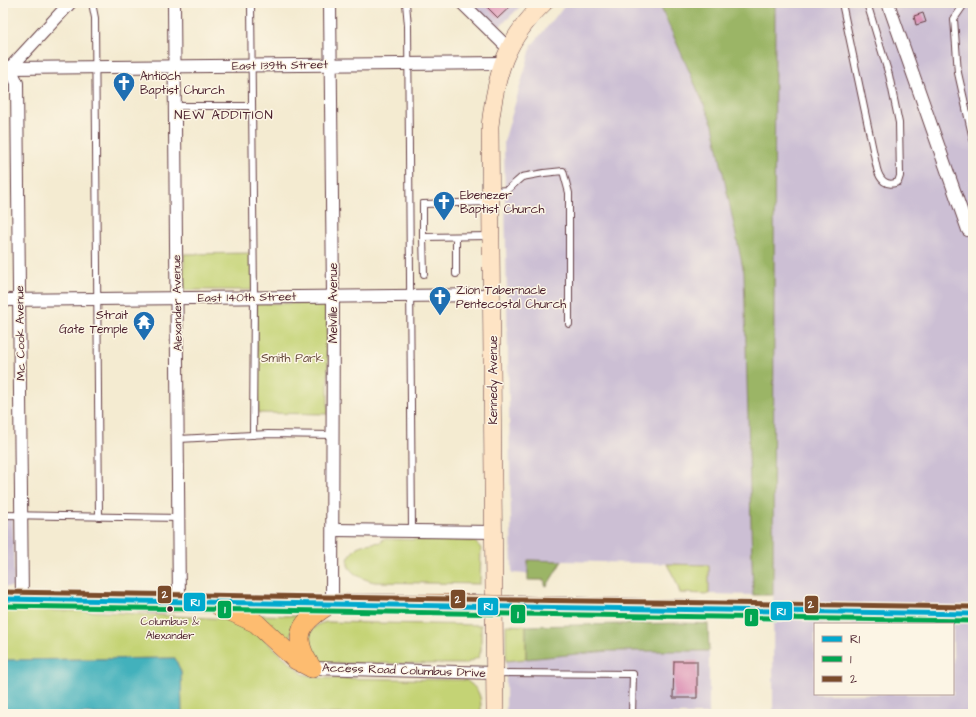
<svg xmlns="http://www.w3.org/2000/svg" width="976" height="717" font-family="'Architects Daughter',sans-serif">
<style>
.industrial{fill:#ccbfd4;fill-rule:evenodd}
.green{fill:#c4d375;stroke:#877950}
.forest{fill:#9bb566;stroke:#726a48}
.water{fill:#42b1bc;stroke:#466874}
.building{fill:#da8bb2}
.lines{fill:none;stroke-linecap:round;stroke-linejoin:round}
.service-casing{stroke:#643e44;stroke-width:8}
.minor-casing{stroke:#643e44;stroke-width:14}
.secondary-casing{stroke:#643e44;stroke-width:18}
.primary-casing{stroke:#643e44;stroke-width:20}
.service{stroke:#fff;stroke-width:6}
.minor{stroke:#fff;stroke-width:12}
.secondary{stroke:#fee4c5;stroke-width:17}
.primary{stroke:#fdbc6f;stroke-width:19}
.primary-bridge-casing{stroke:#643e44;stroke-width:20;stroke-linecap:butt}
.primary-bridge{stroke:#fdbc6f;stroke-width:19}
.bus-1-casing{stroke:#fcf5e5;stroke-width:8}
.bus-2-casing{stroke:#fcf5e5;stroke-width:8}
.bus-3-casing{stroke:#fcf5e5;stroke-width:8}
.bus-1{stroke:#00a9ce;stroke-width:5}
.bus-2{stroke:#00a651;stroke-width:5}
.bus-3{stroke:#7a4b2a;stroke-width:5}
.bus-dot{fill:#4a1f2b;stroke:#fcf5e5;stroke-width:1.5}
.labels{text-anchor:middle;stroke-width:3;stroke-linejoin:round;paint-order:stroke}
.bus-label{font-size:11px;fill:#4a1f2b;stroke:#fcf5e5}
.street-label{font-size:12px;fill:#4a1f2b;stroke:#fcf5e5}
.poi-label{font-size:12px;fill:#4a1f2b;stroke:#fcf5e5;text-anchor:start}
.park-label{font-size:12px;fill:#684c3e;stroke:#fcf5e5}
.neighbourhood-label{font-size:13px;letter-spacing:1px;fill:#4a1f2b;stroke:#fcf5e5}
.line-badge{stroke:#fcf5e5;stroke-width:1.5}
.badge-label{font-size:11px;text-anchor:middle;font-weight:bold;fill:#fff}
</style>
<rect width="100%" height="100%" fill="#fcf5e5"/>
<filter id="ink" filterUnits="userSpaceOnUse"><feTurbulence type="fractalNoise" baseFrequency=".025" numOctaves="2"/><feDisplacementMap in="SourceGraphic" scale="8" xChannelSelector="R" yChannelSelector="G"/><feConvolveMatrix kernelMatrix="1 2 1 2 8 2 1 2 1" color-interpolation-filters="sRGB"/></filter>
<filter id="wash" filterUnits="userSpaceOnUse"><feTurbulence type="fractalNoise" baseFrequency=".012" numOctaves="4" result="noise"/><feDisplacementMap in="SourceGraphic" scale="16" xChannelSelector="R" yChannelSelector="G"/><feGaussianBlur stdDeviation="0.9" result="paint"/><feColorMatrix in="noise" values="0 0 0 0 0 0 0 0 0 0 0 0 0 0 0 0 0 1.4 0 .05"/><feComposite in="paint" operator="in"/></filter>
<g filter="url(#wash)">
<rect width="100%" height="100%" fill="#f4ebd1"/>
<g class="industrial">
<polygon points="471,3 524,3 497,29"/>
<polygon points="567,3 659,3 713,125 744,273 753,595 709,594 708,565 529,560 528,574 512,573 504,142 532,45"/>
<path d="M775 3H973V714H773ZM815 624H953V694H815Z"/>
<polygon points="3,515 13,515 14,587 3,587"/>
<polygon points="608,651 709,651 709,714 506,714 506,661"/>
</g>
<g class="green">
<polygon points="253,253 254,290 184,290 184,254"/>
<polygon points="256,303 328,304 328,414 258,413"/>
<path d="M382 539 474 541 481 548 480 584 375 582C364 580 339 570 351 554 353 552 355 549 357 547 365 543 374 543 382 542Z"/>
<polygon points="667,564 709,565 709,594 680,593 676,581"/>
<path d="M3 610 85 611 227 619 247 624 303 674 322 678 466 680C481 691 481 696 481 714H182L181 672 175 658 3 660Z"/>
<polygon points="261,615 301,616 291,632 290,644"/>
<path d="M327 622 481 625V650L479 657 465 664 328 663 318 661 307 642C310 630 315 624 327 622Z"/>
<polygon points="506,625 526,626 526,659 506,661"/>
</g>
<g class="forest">
<polygon points="659,3 775,3 773,595 753,595 744,273 713,125"/>
<polygon points="528,560 562,561 547,586 545,585 545,580 528,580"/>
<polygon points="680,623 708,624 709,651 608,651 526,659 526,626"/>
</g>
<polygon class="water" points="175,658 181,672 182,714 3,714 3,660"/>
<g id="blocks">
<g class="building">
<polygon points="483,3 514,3 498,18"/>
<polygon points="923,13 926,22 916,25 914,16"/>
<polygon points="674,661 697,661 697,698 673,698"/>
</g>
</g>
</g>
<g filter="url(#ink)">
<use href="#blocks" fill-opacity="0" stroke="#643e44" stroke-width="1"/>
<g class="lines">
<g class="service-casing">
<g id="service">
<polyline points="92,3 95,18 99,517"/>
<polyline points="251,3 254,297 253,435"/>
<polyline points="406,3 408,26 412,531"/>
<path d="M842 3 877 169C880 180 886 187 898 182L900 176 899 123 889 75 867 3"/>
<polyline points="965,3 954,19 958,73 973,139"/>
<polyline points="175,106 252,106"/>
<polyline points="493,191 507,190 522,177 544,173 563,171 569,193 569,324"/>
<polyline points="423,237 423,204 490,202"/>
<polyline points="456,237 456,274"/>
<polyline points="424,274 423,237 490,236"/>
<polyline points="179,439 268,434 333,435"/>
<polyline points="3,515 180,518"/>
<polyline points="495,673 633,674 632,714"/>
</g>
</g>
<g class="minor-casing">
<g id="minor">
<polyline points="174,3 179,603"/>
<polyline points="330,3 333,296 332,603"/>
<polyline points="462,3 509,49"/>
<polyline points="888,3 968,230"/>
<polyline points="10,68 17,83 22,599"/>
<polyline points="10,68 502,63"/>
<polyline points="10,68 70,3"/>
<polyline points="3,300 492,295"/>
<polyline points="334,530 494,532"/>
<polyline points="312,668 495,673"/>
</g>
</g>
<g class="secondary-casing">
<path id="secondary" d="M495 714 490 126C496 74 505 40 544 3"/>
</g>
<g class="primary-casing">
<g id="primary">
<polyline points="3,599 179,603 458,604"/>
<polyline points="219,606 256,623 296,660 312,668"/>
<polyline points="537,606 973,614"/>
<path d="M312 668C289 635 301 621 332 603"/>
</g>
</g>
<use href="#service" class="service"/>
<use href="#minor" class="minor"/>
<use href="#secondary" class="secondary"/>
<use href="#primary" class="primary"/>
<g class="primary-bridge-casing">
<polyline id="primary-bridge" points="458,604 537,606"/>
</g>
<use href="#primary-bridge" class="primary-bridge"/>
<g class="bus-1-casing">
<polyline id="bus-1" points="3,599 973,614"/>
</g>
<g class="bus-2-casing">
<polyline id="bus-2" points="3,606 973,621"/>
</g>
<g class="bus-3-casing">
<polyline id="bus-3" points="3,592 973,607"/>
</g>
<use href="#bus-1" class="bus-1"/>
<use href="#bus-2" class="bus-2"/>
<use href="#bus-3" class="bus-3"/>
</g>
</g>
<defs>
<g id="church-pin" transform="scale(1.15)"><path d="M0 17L-7.5 6A9.5 9.5 0 1 1 7.5 6Z" fill="#1f6fb2" stroke="#fcf5e5"/><path d="M-1.2-6h2.4v3.5h3.3v2.4h-3.3V6h-2.4V-.1h-3.3v-2.4h3.3Z" fill="#fff"/></g>
<g id="temple-pin" transform="scale(1.15)"><path d="M0 17L-7.5 6A9.5 9.5 0 1 1 7.5 6Z" fill="#1f6fb2" stroke="#fcf5e5"/><path d="M0-6L5-2H3V0L6.5 2.5H4V6H1.5V3h-3V6H-4V2.5H-6.5L-3 0V-2H-5Z" fill="#fff"/></g>
</defs>
<g fill-rule="evenodd">
<use href="#church-pin" x="124" y="83"/>
<use href="#church-pin" x="444" y="202"/>
<use href="#church-pin" x="440" y="297"/>
<use href="#temple-pin" x="144" y="322"/>
</g>
<circle class="bus-dot" cx="170" cy="609" r="3.5"/>
<g class="labels">
<g class="bus-label">
<text x="170" y="625">Columbus &amp;<tspan x="170" dy="14">Alexander</tspan></text>
</g>
<g class="street-label">
<text transform="translate(280 65) rotate(-1)" y="4">East 139th Street</text>
<text transform="translate(247 297) rotate(-1)" y="4">East 140th Street</text>
<text transform="translate(177 303) rotate(-91)" y="4">Alexander Avenue</text>
<text transform="translate(333 303) rotate(-90)" y="4">Melville Avenue</text>
<text transform="translate(20 333) rotate(-91)" y="4">Mc Cook Avenue</text>
<text transform="translate(493 380) rotate(-90)" y="4">Kennedy Avenue</text>
<text transform="translate(404 670) rotate(2)" y="4">Access Road Columbus Drive</text>
</g>
<g class="poi-label">
<text x="140" y="80">Antioch<tspan x="140" dy="14">Baptist Church</tspan></text>
<text x="460" y="199">Ebenezer<tspan x="460" dy="14">Baptist Church</tspan></text>
<text x="456" y="294">Zion Tabernacle<tspan x="456" dy="14">Pentecostal Church</tspan></text>
<text x="128" y="319" text-anchor="end">Strait<tspan x="128" dy="14">Gate Temple</tspan></text>
</g>
<g class="park-label">
<text x="292" y="362">Smith Park</text>
</g>
<g class="neighbourhood-label">
<text x="224" y="119">NEW ADDITION</text>
</g>
</g>
<g class="line-badge">
<rect x="157" y="585" width="15" height="19" rx="4" fill="#7a4b2a"/>
<rect x="450" y="589" width="16" height="20" rx="4" fill="#7a4b2a"/>
<rect x="183" y="592" width="23" height="20" rx="4" fill="#00a9ce"/>
<rect x="804" y="595" width="15" height="19" rx="4" fill="#7a4b2a"/>
<rect x="477" y="597" width="22" height="19" rx="4" fill="#00a9ce"/>
<rect x="217" y="600" width="15" height="19" rx="4" fill="#00a651"/>
<rect x="770" y="601" width="23" height="20" rx="4" fill="#00a9ce"/>
<rect x="510" y="604" width="16" height="20" rx="4" fill="#00a651"/>
<rect x="744" y="608" width="15" height="19" rx="4" fill="#00a651"/>
</g>
<g class="badge-label">
<text x="165" y="598">2</text>
<text x="458" y="603">2</text>
<text x="195" y="606">R1</text>
<text x="811" y="608">2</text>
<text x="488" y="610">R1</text>
<text x="225" y="613">1</text>
<text x="781" y="615">R1</text>
<text x="518" y="618">1</text>
<text x="751" y="621">1</text>
</g>
<rect width="976" height="717" fill="none" stroke="#fcf5e5" stroke-width="16"/>
<rect x="814" y="623" width="140" height="72" fill="#fcf5e5" stroke="#b59f9b"/>
<rect x="822" y="636" width="20" height="6" fill="#00a9ce" stroke="#b59f9b"/>
<text x="850" y="643" font-size="12" fill="#4a1f2b">R1</text>
<rect x="822" y="656" width="20" height="6" fill="#00a651" stroke="#b59f9b"/>
<text x="850" y="663" font-size="12" fill="#4a1f2b">1</text>
<rect x="822" y="676" width="20" height="6" fill="#7a4b2a" stroke="#b59f9b"/>
<text x="850" y="683" font-size="12" fill="#4a1f2b">2</text>
</svg>
